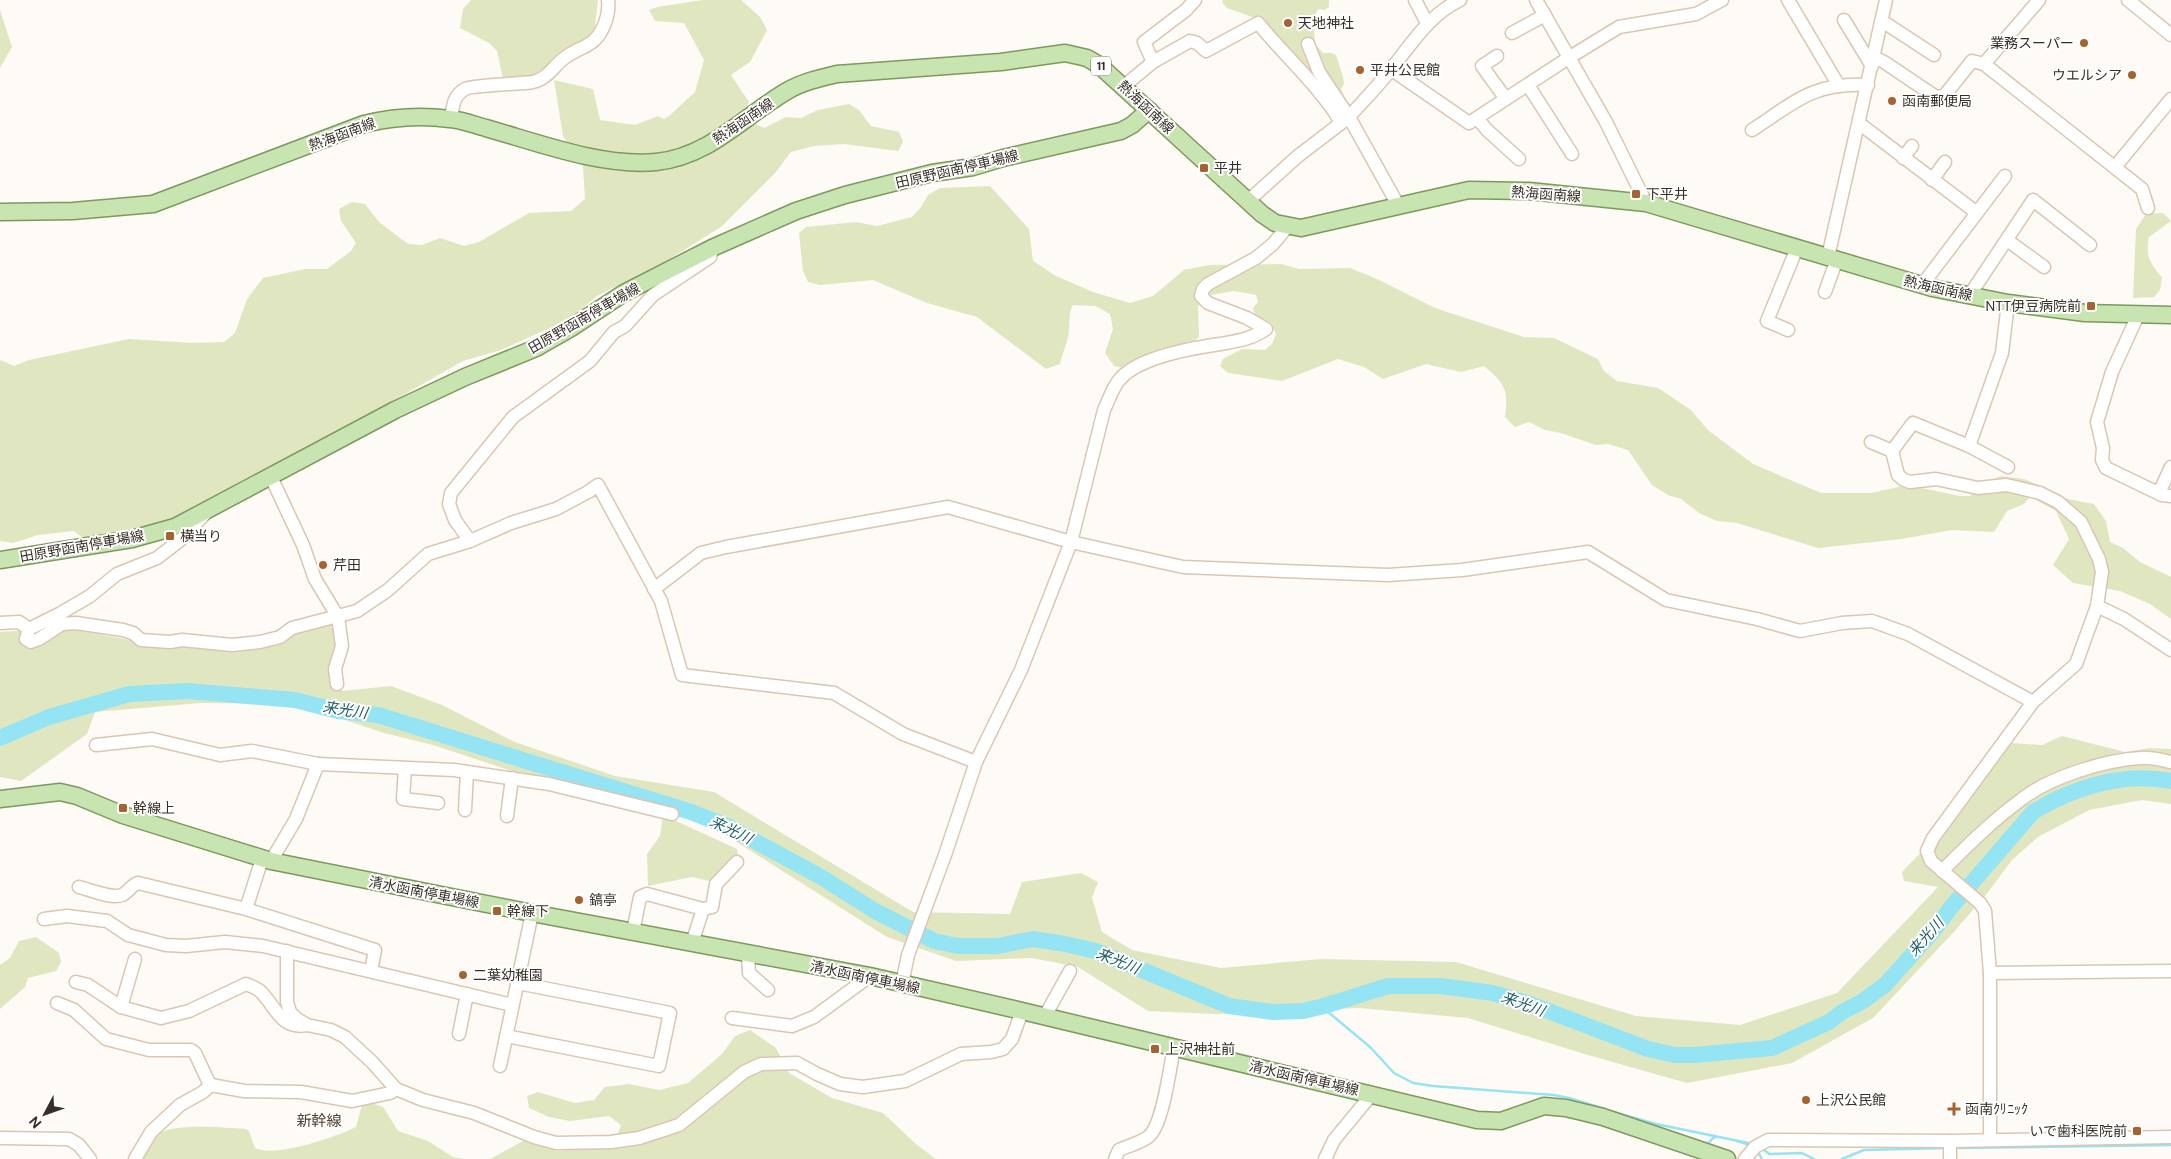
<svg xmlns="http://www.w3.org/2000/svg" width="2171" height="1159" font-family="'DM Sans','Noto Sans JP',sans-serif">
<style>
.green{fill:#e0e7c0}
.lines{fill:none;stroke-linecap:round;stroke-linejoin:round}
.stream{stroke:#95e4f4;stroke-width:2.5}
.river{stroke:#95e4f4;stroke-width:16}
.minor-casing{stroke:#dbc6b2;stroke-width:15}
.major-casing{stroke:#7d995e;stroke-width:19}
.minor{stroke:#fff;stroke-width:12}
.major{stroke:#c8e4b0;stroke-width:16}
.poi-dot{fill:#a5642f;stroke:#fff;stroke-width:2}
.labels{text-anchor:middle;stroke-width:4;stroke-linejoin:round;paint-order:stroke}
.shield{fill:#fff;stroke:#736d68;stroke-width:1}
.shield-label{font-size:12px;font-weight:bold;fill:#372f27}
.poi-label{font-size:14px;fill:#372f27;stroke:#fff;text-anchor:start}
.street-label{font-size:14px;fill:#372f27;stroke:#fff}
.water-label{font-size:15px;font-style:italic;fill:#1c5d68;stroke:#fff}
.neighbourhood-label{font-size:15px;fill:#524130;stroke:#fff}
</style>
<rect width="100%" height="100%" fill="#fefaf6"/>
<g class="green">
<polygon points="471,0 598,0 594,35 530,80 503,79 497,51 489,43 460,28 463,9"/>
<polygon points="703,0 741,0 760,17 767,30 750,62 731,75 749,102 747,111 753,123 764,128 786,117 801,118 818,110 849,104 859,110 871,126 899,132 903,142 898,151 844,144 814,146 791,152 775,173 721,227 666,261 597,296 570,319 501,350 463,361 254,480 181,515 131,534 85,540 74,531 38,535 13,543 0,541 0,360 14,366 29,360 129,339 194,343 224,342 235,333 247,299 263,278 305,269 327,269 351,251 356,243 341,221 339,209 352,202 365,204 379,222 408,244 422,245 440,238 464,246 479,242 529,213 571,211 585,199 583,166 563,136 554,80 593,89 600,120 635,125 658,116 664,119 669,116 695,92 704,60 684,23 655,21 649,10 657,7"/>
<path d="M1223 0H1329V7L1325 10 1319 9C1311 17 1315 33 1315 44L1323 53H1332L1336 55 1343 77 1344 84 1341 89 1346 101V105L1341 109 1258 19 1227 8 1222 2Z"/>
<polygon points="0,10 12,47 0,68"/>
<path d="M990 186 1029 229 1033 261 1056 276 1093 292 1130 303 1153 296 1184 270 1209 265 1281 264 1299 269 1350 268 1377 279 1435 308 1524 337 1554 338 1598 359 1604 371 1617 381 1658 388 1691 410 1708 430 1753 464 1821 493H1871L1907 485 1960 496H1970L1989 481 2001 476 2024 479 2048 489 2063 498 2094 504 2106 521 2110 542 2123 548 2140 562 2171 577V619L2150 604 2120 591 2073 583 2053 565 2069 539 2056 511 2030 497 2024 504 2007 511 1994 532 1952 530 1901 539 1818 548 1737 523 1717 521 1699 513 1681 499 1668 495 1652 485 1628 450 1608 444 1596 445 1561 433 1545 430 1529 422 1515 427 1505 417C1509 389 1504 383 1484 366L1461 372 1426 364 1383 379 1364 367 1338 359 1282 381 1228 373 1220 366 1223 359 1242 349 1265 350 1272 344 1276 334 1271 323 1255 316 1253 308 1258 302 1256 295 1234 291 1211 295 1198 306 1199 337 1193 342 1123 368 1114 366 1105 353 1113 329 1110 314 1096 306 1073 305C1067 316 1071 326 1068 337 1066 346 1062 354 1060 364L1046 369 977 317 927 303 873 280 820 285 808 282 803 271 799 233 806 227 856 222 877 226 912 217 921 207 928 195 940 188Z"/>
<path d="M2163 213 2171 221 2149 237C2145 257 2150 262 2162 278L2160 290 2154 297 2133 298 2136 229 2146 214Z"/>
<polygon points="333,621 342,691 391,686 442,705 515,742 615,776 714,792 913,912 1010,914 1022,882 1081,873 1098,882 1092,898 1102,932 1132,950 1221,968 1321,959 1456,962 1636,1016 1740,1025 1837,993 1938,887 1904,881 1902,872 1965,807 2011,743 2042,745 2062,736 2125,752 2150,748 2171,749 2171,804 2142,800 2089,810 2038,837 2012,860 1985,896 1952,934 1873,1018 1792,1063 1687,1083 1588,1055 1468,1018 1360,1008 1216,1014 1148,1011 1078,967 1032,958 956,961 887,937 705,822 635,802 557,786 433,745 384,733 297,704 201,703 95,712 87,734 21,781 0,777 0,632 64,628 153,644 271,645 296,631"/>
<path d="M663 815 737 849 738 856C727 864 721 875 709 881L692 877 648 886 647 854 660 836Z"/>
<polygon points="36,937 59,953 61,962 56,971 28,978 25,987 0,1009 0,965 10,958 19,941"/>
<polygon points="750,1030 776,1048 789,1073 832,1098 883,1113 917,1145 936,1159 490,1159 523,1141 559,1151 599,1146 617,1136 621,1125 609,1116 570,1121 549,1117 529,1108 527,1096 538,1092 575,1103 594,1100 605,1087 629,1084 659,1090 688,1083 722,1054 735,1036"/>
<path d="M369 1102 383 1107 398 1131 428 1141 453 1157 463 1159H140C144 1153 149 1140 154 1136 172 1122 224 1128 246 1129L249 1131 255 1148C275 1158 336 1137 356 1127L362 1105Z"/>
</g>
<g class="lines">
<g class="stream">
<polyline points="1324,1006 1327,1011 1370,1047 1394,1073 1413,1083 1433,1086 1554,1095 1569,1098 1605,1109"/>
<polyline points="1610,1111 1656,1124 1753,1144"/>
<polyline points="1737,1141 1750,1145"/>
<polyline points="1706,1146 1713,1138 1716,1137"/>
<polyline points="1954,1148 2171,1145"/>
<polyline points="1763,1149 1769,1154 1802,1153 1814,1159"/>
<polyline points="1757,1150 1762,1159"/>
<polyline points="1842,1159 1864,1150 1946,1148"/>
</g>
<path class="river" d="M0 738 49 717 129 694 188 691 295 700 338 711 378 715 691 812 729 827 821 877 875 911 934 941 958 946H998L1033 939 1065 944 1096 951 1229 1006 1273 1012 1303 1011 1324 1006 1388 986H1441L1493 993 1530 1004 1648 1049 1675 1055H1694L1772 1048 1829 1022 1842 1012 1863 1001 1886 984 1934 930 1952 906 2033 812C2074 787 2123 772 2171 781"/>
<g class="minor-casing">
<g id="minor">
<polyline points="1415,0 1427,23"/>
<polyline points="1536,0 1606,122 1646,203"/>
<polyline points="1788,0 1839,86"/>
<polyline points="2039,0 1984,64 2142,189 2148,208"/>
<polyline points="2128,0 2171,35"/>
<polyline points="1844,20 1872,66"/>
<polyline points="1882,21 1934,55"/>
<polyline points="1512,33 1545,15"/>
<polyline points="1497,56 1482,66 1506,99"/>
<polyline points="1874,57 1884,62 1936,97 1944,96 1972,61 1984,64"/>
<polyline points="1153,62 1144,42 1186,10 1195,0"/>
<polyline points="1391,69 1469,123 1570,57 1619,27 1696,14 1722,0"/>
<polyline points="1528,85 1572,154"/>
<path d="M1124 86 1153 62 1190 41 1197 43 1206 51 1258 23C1285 56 1319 86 1341 122"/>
<polyline points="1477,118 1487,130 1519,159"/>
<path d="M451 119C453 106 453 96 465 89 472 85 521 84 533 82 547 79 553 67 563 59 582 44 595 49 605 23 608 15 609 8 608 0"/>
<polyline points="1860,124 1977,213"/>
<path d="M1752 130C1795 102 1813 82 1868 85"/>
<polyline points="1903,158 1912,146"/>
<polyline points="2115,167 2171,99"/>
<polyline points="1932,180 1945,162"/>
<polyline points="1248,201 1298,156 1349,117 1319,72 1308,44"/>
<path d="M1398 205 1349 117C1363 101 1379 85 1392 68 1413 42 1429 15 1460 0"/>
<polyline points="2007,240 2044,267"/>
<polyline points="1828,257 1886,0"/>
<polyline points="1922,285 2005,176"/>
<polyline points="1825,292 1837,259"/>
<polyline points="1969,296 2033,200 2090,245"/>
<polyline points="2138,315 2112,372 2097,422 2103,448 2102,460 2106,468 2162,495 2171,496"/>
<polyline points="1788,330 1767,321 1797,248"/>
<polyline points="1871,442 1892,451 1898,475 1904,480 1910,482 1936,479 1978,488 2006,485 2015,487 2040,493 2058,502 2081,522 2099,559 2102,572 2097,606 2076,664 2033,702 1933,838 1927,851 1931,861 1980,903 1985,911 1990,973 1990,1139"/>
<polyline points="1969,446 2002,353 2008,303"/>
<polyline points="1892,451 1913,423 1969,446 2008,467"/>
<polyline points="271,477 303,545 315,579 338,617 342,646 335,669 337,684"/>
<polyline points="2159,493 2171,467"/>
<polyline points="205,514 179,541 157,558 117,574 90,596 61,613 29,629 26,639 31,642 39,639 62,624 76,623 123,630 133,633 141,640 170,642 182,640 232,645 260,642 280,637 292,628 357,611 388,590 428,554 470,541 511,523 556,509 588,492 598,485 661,601 682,675 834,693 903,734 976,762"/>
<polyline points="470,541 455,520 449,504 451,493 513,417 590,361 614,332 625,326 653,295 710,257 712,251"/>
<polyline points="654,589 701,553 726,547 948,507 1071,542 1183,567 1388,575 1462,570 1588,552 1666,600 1757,619 1800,631 1842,623 1872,621 1908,634 2033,702"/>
<polyline points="2097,606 2124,619 2171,650"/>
<polyline points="0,623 19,622 29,629"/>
<polyline points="96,745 152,739 220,755 252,751 318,764 454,770 549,784 672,814"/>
<polyline points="405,768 403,799 438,803"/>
<polyline points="465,810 467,772"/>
<polyline points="507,816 512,778"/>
<polyline points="271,861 296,819 318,764"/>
<path d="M1942 871C1967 846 1993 820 2022 799 2050 777 2105 760 2141 758 2150 757 2161 760 2171 762"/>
<path d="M79 887C91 890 111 899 122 895 129 892 131 885 138 883L246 909 375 950 371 971"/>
<polyline points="246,909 262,859"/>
<polyline points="703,909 712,907 716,884 737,862"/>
<polyline points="44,919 67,916 107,921 128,935 166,945 186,946 225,942 263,946 512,1005"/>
<polyline points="633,932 640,897 647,894 703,909 692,943"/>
<polyline points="287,951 287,1002 290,1012 297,1019 307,1025 331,1030 345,1037 372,1062 396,1089 423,1100 474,1113 534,1137 556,1143 611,1142 639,1138 679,1125 744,1072 761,1064 797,1063 817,1074 840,1084 863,1087 905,1081 961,1054 991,1052 1003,1049 1012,1039 1022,1011"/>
<polyline points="748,954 749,973 768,990"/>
<polyline points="1990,973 2171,971"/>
<path d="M76 982 88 985 121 1007 161 1018 189 1011 246 984C251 986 257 988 261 992 276 1007 281 1030 307 1025"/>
<path d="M902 984 908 955 945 855 976 762 1021 670 1071 542 1104 410C1109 400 1112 388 1120 379 1139 357 1192 348 1220 344 1237 341 1252 339 1266 329L1247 318 1208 303 1201 296 1203 289 1208 284 1256 258 1273 244 1287 227"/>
<polyline points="57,1003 74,1010 106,1039 149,1050 191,1050 195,1053 210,1085"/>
<polyline points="121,1007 135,959"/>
<polyline points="1045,1016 1070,971"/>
<polyline points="732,1018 792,1026 814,1017 870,976"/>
<polyline points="459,1034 467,994"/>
<polyline points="506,1036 659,1066 670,1013 518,983"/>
<polyline points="500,1066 532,913"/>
<polyline points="0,1138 69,1139 79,1145 90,1159"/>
<polyline points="1950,1141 1950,1159"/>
<polyline points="135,1159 151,1132 180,1105 203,1092 211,1085 244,1091 301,1092 352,1101 390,1093 396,1089"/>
<path d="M1115 1159 1119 1150C1128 1146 1140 1143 1148 1137 1163 1126 1170 1067 1174 1047"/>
<polyline points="1325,1159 1334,1140 1372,1094"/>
<polyline points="1745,1159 1755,1147 1768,1140 1950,1141 2171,1137"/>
</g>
</g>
<g class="major-casing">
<g id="major">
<path d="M0 212 73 211 153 204 364 124C392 117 421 115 450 119 462 120 475 125 486 128 539 143 602 167 656 162 709 157 744 116 787 91 802 82 820 78 837 74L1001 62 1065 53 1087 58 1099 65 1262 214 1275 223 1301 228 1469 190 1529 191 1646 203 1932 288 2008 303 2085 313 2171 315"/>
<polyline points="0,560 132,539 175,527 395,410 465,377 536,348 571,328 624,293 712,248 796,211 845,195 932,173 973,167 1003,158 1121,131 1132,125 1149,110"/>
<polyline points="0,799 60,792 77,796 123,815 271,861 532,913 870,976 1022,1011 1477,1120 1501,1121 1544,1106 1566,1108 1603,1117 1727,1159"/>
</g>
</g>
<use href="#minor" class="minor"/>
<use href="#major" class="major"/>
</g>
<g class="poi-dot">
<circle cx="1288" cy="23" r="5"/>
<circle cx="2084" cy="43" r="5"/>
<circle cx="1360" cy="70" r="5"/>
<circle cx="2132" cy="75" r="5"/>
<circle cx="1892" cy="101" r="5"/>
<rect x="1199" y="163" width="10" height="10" rx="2.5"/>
<rect x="1631" y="189" width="10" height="10" rx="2.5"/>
<rect x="2086" y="301" width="10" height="10" rx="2.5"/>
<rect x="165" y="531" width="10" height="10" rx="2.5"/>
<circle cx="323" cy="565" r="5"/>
<rect x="118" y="803" width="10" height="10" rx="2.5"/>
<circle cx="579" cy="900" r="5"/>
<rect x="492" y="906" width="10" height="10" rx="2.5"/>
<circle cx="463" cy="975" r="5"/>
<rect x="1150" y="1044" width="10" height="10" rx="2.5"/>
<circle cx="1806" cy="1100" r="5"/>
<path d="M1951.5 1101.5h5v5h5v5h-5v5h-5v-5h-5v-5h5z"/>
<rect x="2132" y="1126" width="10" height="10" rx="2.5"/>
</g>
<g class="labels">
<rect class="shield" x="1091" y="56.5" width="20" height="19" rx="4"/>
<g class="shield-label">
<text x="1101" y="70">11</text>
</g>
<g class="poi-label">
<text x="1298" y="28">天地神社</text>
<text x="2074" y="48" text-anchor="end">業務スーパー</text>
<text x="1370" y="75">平井公民館</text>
<text x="2122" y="80" text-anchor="end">ウエルシア</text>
<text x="1902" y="106">函南郵便局</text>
<text x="1214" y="173">平井</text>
<text x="1646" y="199">下平井</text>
<text x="2081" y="311" text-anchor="end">NTT伊豆病院前</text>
<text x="180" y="541">横当り</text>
<text x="333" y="570">芹田</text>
<text x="133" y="813">幹線上</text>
<text x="589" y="905">鎬亭</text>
<text x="507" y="916">幹線下</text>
<text x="473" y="980">二葉幼稚園</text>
<text x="1165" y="1054">上沢神社前</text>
<text x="1816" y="1105">上沢公民館</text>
<text x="1965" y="1114">函南ｸﾘﾆｯｸ</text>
<text x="2127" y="1136" text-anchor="end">いで歯科医院前</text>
</g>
<g class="street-label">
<text transform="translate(1146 107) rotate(43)" y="5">熱海函南線</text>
<text transform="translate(743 121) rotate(-34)" y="5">熱海函南線</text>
<text transform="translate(342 134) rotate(-20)" y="5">熱海函南線</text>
<text transform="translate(957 169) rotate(-13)" y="5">田原野函南停車場線</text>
<text transform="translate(1546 194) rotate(4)" y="5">熱海函南線</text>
<text transform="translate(1938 288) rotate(13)" y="5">熱海函南線</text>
<text transform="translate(584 318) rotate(-30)" y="5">田原野函南停車場線</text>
<text transform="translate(82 546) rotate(-10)" y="5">田原野函南停車場線</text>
<text transform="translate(424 892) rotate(11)" y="5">清水函南停車場線</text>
<text transform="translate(865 977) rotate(12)" y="5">清水函南停車場線</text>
<text transform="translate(1304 1078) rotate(13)" y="5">清水函南停車場線</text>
</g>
<g class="water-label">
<text transform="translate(345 710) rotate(9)" y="5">来光川</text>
<text transform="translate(731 830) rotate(26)" y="5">来光川</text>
<text transform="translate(1926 937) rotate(-49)" y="5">来光川</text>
<text transform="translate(1118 961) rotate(22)" y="5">来光川</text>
<text transform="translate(1523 1004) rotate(20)" y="5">来光川</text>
</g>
<g class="neighbourhood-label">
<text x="319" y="1126">新幹線</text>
</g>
</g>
<g transform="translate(45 1114) rotate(229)" stroke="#ffffff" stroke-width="4" paint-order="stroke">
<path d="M0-4L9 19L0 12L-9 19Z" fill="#372f27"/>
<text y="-8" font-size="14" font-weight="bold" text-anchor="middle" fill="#372f27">N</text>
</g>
</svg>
